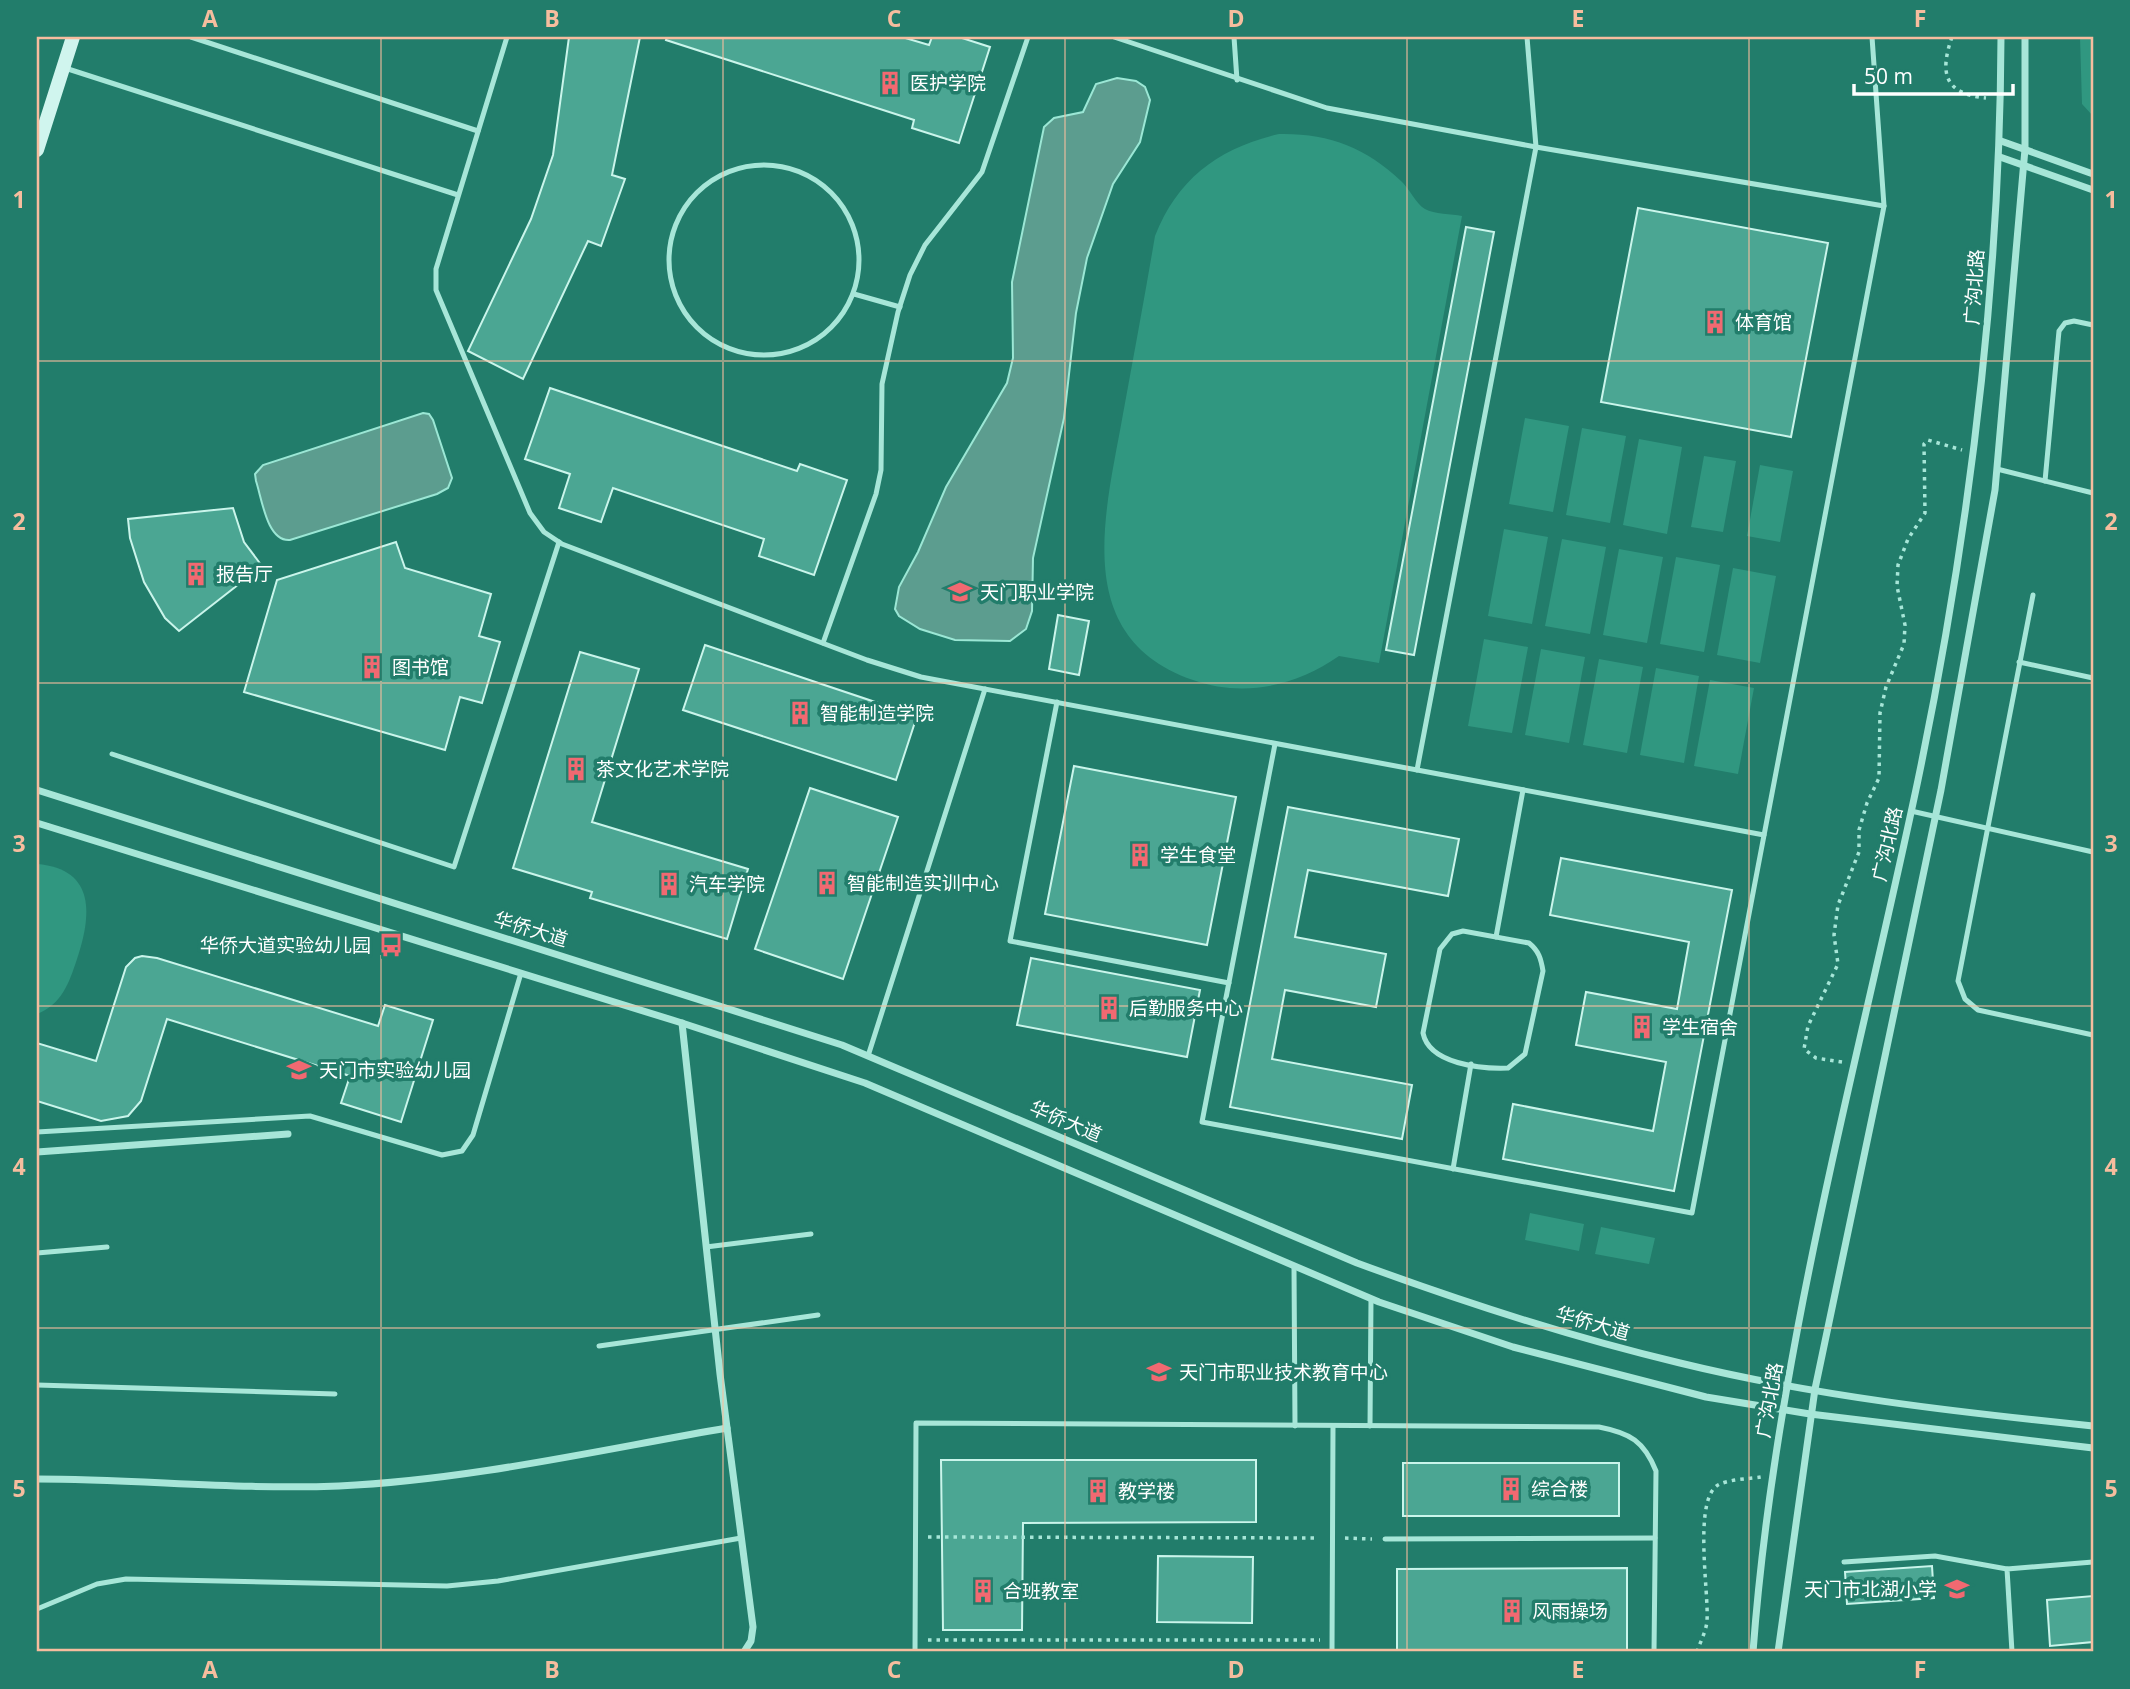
<svg xmlns="http://www.w3.org/2000/svg" width="2130" height="1689" font-family="'Open Sans','Noto Sans SC',sans-serif">
<style>
.green{fill:#309780}
.water{fill:#5c9d8f;stroke:#9be7d5;stroke-width:2}
.building{fill:#4ba693;stroke:#caf5eb;stroke-width:2}
.lines{fill:none;stroke-linecap:round;stroke-linejoin:round}
.path{stroke:#a7e6d8;stroke-width:3.5;stroke-dasharray:3.5 5;stroke-linecap:butt}
.service{stroke:#a7e6d8;stroke-width:5}
.minor{stroke:#a7e6d8;stroke-width:7}
.secondary{stroke:#d0f5ee;stroke-width:14}
.grid{fill:none;stroke:#f6bd9e;stroke-width:2;stroke-opacity:0.55}
.labels{text-anchor:middle;stroke-width:7;stroke-linejoin:round;paint-order:stroke}
.poi-label{font-size:19px;fill:#fff;stroke:#227d6b;text-anchor:start}
.street-label{font-size:19px;fill:#fff;stroke:#227d6b}
.neatline{fill:none;stroke:#f6bd9e;stroke-width:2.5}
.grid-label{font-size:23px;text-anchor:middle;font-weight:bold;fill:#f6bd9e}
</style>
<rect width="100%" height="100%" fill="#227d6b"/>
<g class="green">
<polygon points="2080,37 2093,37 2093,116 2082,104"/>
<path d="M1279 134C1328 133 1365 147 1401 181 1409 188 1416 204 1425 209 1434 214 1452 214 1462 216L1379 663 1339 656C1296 686 1244 698 1193 680 1069 637 1106 511 1123 414 1134 354 1145 295 1155 236 1178 178 1219 148 1279 134Z"/>
<polygon points="1525,418 1569,426 1553,512 1509,504"/>
<polygon points="1582,428 1626,436 1610,523 1566,515"/>
<polygon points="1639,439 1682,447 1667,534 1623,525"/>
<polygon points="1704,456 1736,461 1723,532 1691,527"/>
<polygon points="1760,465 1793,471 1780,542 1747,536"/>
<polygon points="1504,529 1548,537 1532,624 1488,616"/>
<polygon points="1562,539 1606,547 1590,634 1545,626"/>
<polygon points="1619,549 1663,557 1647,643 1603,635"/>
<polygon points="1676,557 1720,565 1704,652 1660,644"/>
<polygon points="1733,568 1776,576 1760,663 1717,655"/>
<polygon points="1484,639 1528,647 1512,733 1468,726"/>
<polygon points="1541,649 1585,657 1569,743 1525,735"/>
<polygon points="1599,659 1643,667 1627,753 1583,745"/>
<polygon points="1656,668 1699,676 1684,763 1640,755"/>
<polygon points="1710,680 1754,688 1738,774 1694,766"/>
<path d="M37 864C97 869 91 917 77 959 69 983 62 1004 37 1014Z"/>
<polygon points="1530,1213 1584,1224 1579,1251 1525,1240"/>
<polygon points="1601,1227 1655,1238 1649,1264 1595,1254"/>
</g>
<g class="water">
<polygon points="1117,78 1136,81 1145,87 1150,100 1140,142 1113,184 1087,258 1076,313 1064,418 1033,558 1032,611 1026,629 1010,641 955,640 920,629 899,616 895,609 899,587 918,552 946,487 1007,383 1013,358 1012,282 1044,127 1054,118 1083,112 1096,84"/>
<path d="M423 413 429 414 433 420 452 478 448 488 437 494 290 540C267 542 262 499 256 481L255 474 263 465Z"/>
</g>
<g class="building">
<polygon points="569,37 640,37 612,175 625,179 601,246 588,241 523,379 468,351 531,219 553,155"/>
<polygon points="667,37 902,37 929,45 932,37 959,37 990,47 959,143 912,128 914,120 666,40"/>
<polygon points="1638,208 1828,243 1791,437 1601,402"/>
<polygon points="1466,227 1494,232 1414,655 1386,650"/>
<polygon points="550,388 797,471 800,464 847,480 814,575 759,556 764,539 613,488 601,522 559,508 570,474 525,459"/>
<polygon points="233,508 244,542 262,566 179,631 165,618 144,582 130,538 128,519"/>
<polygon points="396,542 405,568 491,594 479,636 500,642 482,703 460,697 445,750 244,692 277,580"/>
<polygon points="1058,615 1089,621 1079,675 1049,669"/>
<polygon points="705,645 917,716 896,780 683,710"/>
<polygon points="580,652 639,669 592,822 748,869 727,939 590,898 592,892 513,868"/>
<polygon points="1074,766 1236,797 1207,945 1045,914"/>
<polygon points="810,788 898,817 843,979 755,949"/>
<polygon points="1288,807 1459,839 1448,896 1308,870 1295,937 1386,954 1376,1007 1285,990 1272,1059 1412,1085 1402,1139 1230,1107"/>
<polygon points="1561,858 1732,890 1674,1191 1503,1159 1513,1104 1653,1131 1666,1062 1576,1045 1586,992 1677,1009 1689,942 1550,915"/>
<polygon points="142,956 157,958 378,1026 385,1005 433,1020 401,1122 341,1103 350,1076 167,1019 141,1101 128,1116 101,1121 37,1101 37,1043 96,1061 126,967 135,958"/>
<polygon points="1031,958 1200,990 1187,1057 1017,1025"/>
<polygon points="941,1460 1256,1460 1256,1522 1023,1523 1022,1630 943,1630"/>
<rect x="1403" y="1463" width="216" height="53"/>
<polygon points="1158,1556 1253,1557 1252,1623 1157,1622"/>
<polygon points="1932,1566 1934,1598 1847,1604 1845,1572"/>
<polygon points="1627,1568 1627,1652 1397,1652 1397,1569"/>
<polygon points="2093,1596 2093,1642 2050,1646 2047,1600"/>
</g>
<g class="lines">
<g class="path">
<path d="M1952 37C1939 74 1945 94 1986 98"/>
<polyline points="1842,1062 1816,1058 1804,1049 1808,1026 1838,964 1834,935 1838,905 1859,852 1859,830 1867,803 1879,778 1880,713 1886,687 1904,644 1905,625 1897,586 1898,565 1908,539 1925,513 1924,444 1928,440 1962,450"/>
<polyline points="928,1537 1319,1538"/>
<polyline points="1345,1538 1372,1539"/>
<polyline points="928,1640 1320,1640"/>
<path d="M1697 1652C1700 1642 1706 1632 1707 1621 1709 1592 1693 1500 1718 1485 1729 1479 1749 1479 1761 1477"/>
</g>
<g class="service">
<polyline points="191,37 478,131"/>
<polyline points="507,37 436,269 436,290 530,513 544,532 562,544 867,660 921,677 1764,835"/>
<polyline points="1114,37 1327,108 1536,147 1884,206"/>
<polyline points="1234,37 1237,80"/>
<polyline points="65,68 458,195"/>
<circle cx="764" cy="260" r="95"/>
<polyline points="854,294 900,307"/>
<polyline points="1997,469 2093,493"/>
<polyline points="2045,481 2059,331 2065,323 2074,321 2093,325"/>
<polyline points="2033,595 1958,981 1965,999 1978,1010 2093,1035"/>
<polyline points="823,643 876,494 881,470 882,384 898,312 910,275 925,245 982,172 1028,37"/>
<polyline points="2019,662 2093,678"/>
<polyline points="1057,702 1010,941 1229,983"/>
<polyline points="1275,744 1202,1122 1692,1213 1884,206 1872,37"/>
<polyline points="112,754 454,867 559,542"/>
<polyline points="1417,770 1536,147 1527,37"/>
<polyline points="1911,811 2093,852"/>
<path d="M1463 931 1529 943C1539 951 1541 959 1543 971L1525 1054 1508 1068C1481 1069 1429 1064 1423 1033L1440 949 1452 934Z"/>
<polyline points="1496,937 1523,790"/>
<polyline points="868,1056 985,689"/>
<polyline points="37,1132 310,1116 442,1155 462,1151 473,1135 521,973"/>
<polyline points="1453,1169 1471,1064"/>
<polyline points="706,1247 811,1234"/>
<polyline points="37,1253 107,1247"/>
<polyline points="1294,1267 1295,1426"/>
<polyline points="599,1346 818,1315"/>
<polyline points="37,1385 335,1394"/>
<polyline points="1370,1426 1371,1299"/>
<polyline points="1385,1539 1655,1538"/>
<polyline points="1844,1562 1935,1556 2007,1569"/>
<polyline points="37,1609 97,1584 126,1579 447,1586 498,1581 741,1538"/>
<path d="M915 1652 916 1423 1599 1427C1630 1433 1644 1441 1656 1471L1654 1652"/>
<polyline points="1332,1652 1333,1426"/>
<polyline points="2012,1652 2007,1569 2093,1562"/>
</g>
<g class="minor">
<polyline points="2001,141 2093,174"/>
<polyline points="2000,157 2093,190"/>
<path d="M37 790 842 1045 1357 1263C1463 1302 1570 1337 1680 1363 1815 1396 1956 1412 2093 1426"/>
<polyline points="37,823 682,1023 865,1083 1379,1302 1513,1347 1706,1397 1810,1414 2093,1448"/>
<polyline points="682,1023 720,1374 753,1627 751,1641 744,1652"/>
<polyline points="37,1152 288,1134"/>
<path d="M37 1479C138 1479 238 1490 339 1486 469 1480 599 1450 727 1428"/>
<path d="M1753 1652C1775 1356 1857 1069 1918 780 1969 535 2000 287 2001 37"/>
<polyline points="1778,1652 1815,1389 1941,790 1995,490 2025,149 2025,37"/>
</g>
<polyline class="secondary" points="37,150 73,37"/>
</g>
<path class="grid" d="M381 37V1652M723 37V1652M1065 37V1652M1407 37V1652M1749 37V1652M37 361H2093M37 683H2093M37 1006H2093M37 1328H2093"/>
<defs>
<g id="building-bare" transform="scale(1.89)"><path d="M-4-6H4V6H1V3H-1V6H-4ZM-2.5-4.3h1.7v1.8h-1.7ZM.8-4.3h1.7v1.8H.8ZM-2.5-1h1.7V.8h-1.7ZM.8-1h1.7V.8H.8Z" fill="#f16971" stroke="#227d6b" stroke-width="2.5" paint-order="stroke"/></g>
<g id="university-bare" transform="scale(1.89)"><path d="M0-5L7-2L0 1L-7-2ZM-4 1L0 2.5L4 1V4Q0 6-4 4Z" fill="#f16971" stroke="#227d6b" stroke-width="2.5" paint-order="stroke"/></g>
<g id="bus-bare" transform="scale(1.89)"><path d="M-5-6H5V4H4V6H2V4H-2V6H-4V4H-5ZM-3.5-4V0h7V-4ZM-3.5 1.2v1.5H-2V1.2ZM2 1.2v1.5H3.5V1.2Z" fill="#f16971" stroke="#227d6b" stroke-width="2.5" paint-order="stroke"/></g>
<g id="school-bare" transform="scale(1.89)"><path d="M0-5L7-2L0 1L-7-2ZM-4 1L0 2.5L4 1V4Q0 6-4 4Z" fill="#f16971" stroke="#227d6b" stroke-width="2.5" paint-order="stroke"/></g>
</defs>
<g fill-rule="evenodd">
<use href="#building-bare" x="890" y="83"/>
<use href="#building-bare" x="1715" y="322"/>
<use href="#building-bare" x="196" y="574"/>
<use href="#university-bare" x="960" y="592"/>
<use href="#building-bare" x="372" y="667"/>
<use href="#building-bare" x="800" y="713"/>
<use href="#building-bare" x="576" y="769"/>
<use href="#building-bare" x="1140" y="855"/>
<use href="#building-bare" x="827" y="883"/>
<use href="#building-bare" x="669" y="884"/>
<use href="#bus-bare" x="391" y="945"/>
<use href="#building-bare" x="1109" y="1008"/>
<use href="#building-bare" x="1642" y="1027"/>
<use href="#school-bare" x="299" y="1070"/>
<use href="#school-bare" x="1159" y="1372"/>
<use href="#building-bare" x="1511" y="1489"/>
<use href="#building-bare" x="1098" y="1491"/>
<use href="#school-bare" x="1957" y="1589"/>
<use href="#building-bare" x="983" y="1591"/>
<use href="#building-bare" x="1512" y="1611"/>
</g>
<g class="labels">
<g class="poi-label">
<text x="910" y="90">医护学院</text>
<text x="1735" y="329">体育馆</text>
<text x="216" y="581">报告厅</text>
<text x="980" y="599">天门职业学院</text>
<text x="392" y="674">图书馆</text>
<text x="820" y="720">智能制造学院</text>
<text x="596" y="776">茶文化艺术学院</text>
<text x="1160" y="862">学生食堂</text>
<text x="847" y="890">智能制造实训中心</text>
<text x="689" y="891">汽车学院</text>
<text x="371" y="952" text-anchor="end">华侨大道实验幼儿园</text>
<text x="1129" y="1015">后勤服务中心</text>
<text x="1662" y="1034">学生宿舍</text>
<text x="319" y="1077">天门市实验幼儿园</text>
<text x="1179" y="1379">天门市职业技术教育中心</text>
<text x="1531" y="1496">综合楼</text>
<text x="1118" y="1498">教学楼</text>
<text x="1937" y="1596" text-anchor="end">天门市北湖小学</text>
<text x="1003" y="1598">合班教室</text>
<text x="1532" y="1618">风雨操场</text>
</g>
<g class="street-label">
<text transform="translate(1974 287) rotate(-86)" y="7">广沟北路</text>
<text transform="translate(1887 844) rotate(-77)" y="7">广沟北路</text>
<text transform="translate(531 929) rotate(17)" y="7">华侨大道</text>
<text transform="translate(1066 1121) rotate(23)" y="7">华侨大道</text>
<text transform="translate(1593 1323) rotate(16)" y="7">华侨大道</text>
<text transform="translate(1769 1400) rotate(-80)" y="7">广沟北路</text>
</g>
</g>
<rect width="2130" height="1689" fill="none" stroke="#227d6b" stroke-width="77"/>
<path d="M1854 84v10h159v-10" fill="none" stroke="#ffffff" stroke-width="3.5"/>
<text x="1864" y="84" font-size="21" fill="#ffffff" stroke="#227d6b" stroke-width="5" paint-order="stroke">50 m</text>
<rect x="38" y="38" width="2054" height="1612" class="neatline"/>
<g class="grid-label">
<text x="210" y="27">A</text>
<text x="552" y="27">B</text>
<text x="894" y="27">C</text>
<text x="1236" y="27">D</text>
<text x="1578" y="27">E</text>
<text x="1920" y="27">F</text>
<text x="19" y="208">1</text>
<text x="2111" y="208">1</text>
<text x="19" y="530">2</text>
<text x="2111" y="530">2</text>
<text x="19" y="852">3</text>
<text x="2111" y="852">3</text>
<text x="19" y="1175">4</text>
<text x="2111" y="1175">4</text>
<text x="19" y="1497">5</text>
<text x="2111" y="1497">5</text>
<text x="210" y="1678">A</text>
<text x="552" y="1678">B</text>
<text x="894" y="1678">C</text>
<text x="1236" y="1678">D</text>
<text x="1578" y="1678">E</text>
<text x="1920" y="1678">F</text>
</g>
</svg>
